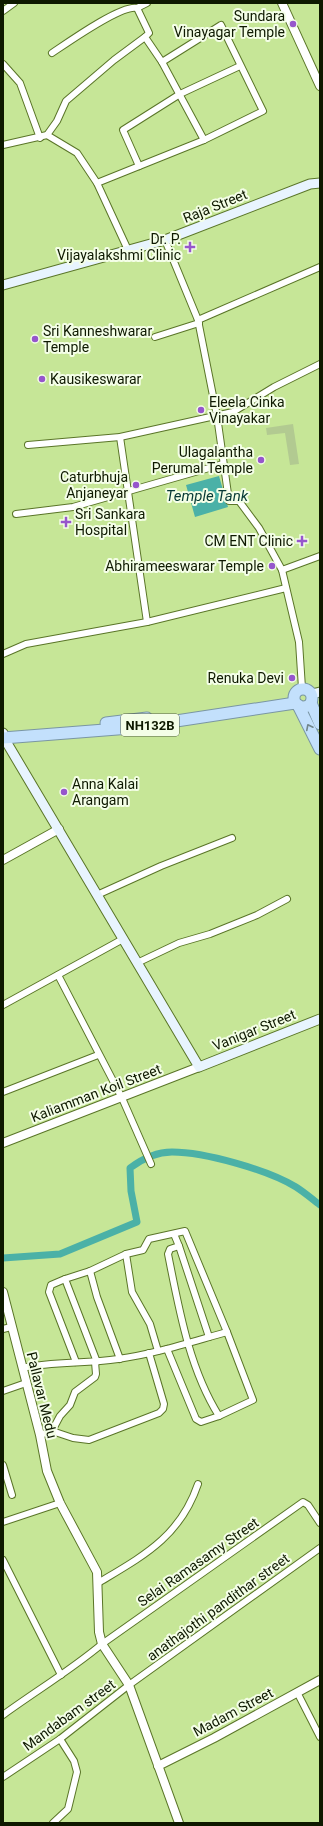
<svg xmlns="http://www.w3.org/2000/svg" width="323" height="1826" font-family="Roboto,sans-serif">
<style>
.green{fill:#b2ca91}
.water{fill:#4bb1a7}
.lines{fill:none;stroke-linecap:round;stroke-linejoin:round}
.canal{stroke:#4bb1a7;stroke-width:7}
.minor-casing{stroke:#5a7528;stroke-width:8}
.tertiary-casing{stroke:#5a7528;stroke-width:10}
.secondary-casing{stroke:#5a7528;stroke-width:11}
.trunk-casing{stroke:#7a96a3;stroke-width:13}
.minor{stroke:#fff;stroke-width:6}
.tertiary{stroke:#fff;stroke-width:8}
.secondary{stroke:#e8f4fe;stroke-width:9}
.trunk{stroke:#c3e0fc;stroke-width:11}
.oneway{stroke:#72868b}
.poi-dot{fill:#9656cc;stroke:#f4fee7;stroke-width:1.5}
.labels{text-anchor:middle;stroke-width:4;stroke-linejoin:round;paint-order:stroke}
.shield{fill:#f4fee7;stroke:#535e45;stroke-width:1}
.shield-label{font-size:13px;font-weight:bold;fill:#0e1900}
.poi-label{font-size:14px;fill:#0e1900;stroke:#f4fee7;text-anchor:end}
.street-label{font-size:14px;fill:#0e1900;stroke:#f4fee7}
.water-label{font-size:15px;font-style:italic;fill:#073935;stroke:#f4fee7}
</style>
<rect width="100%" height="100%" fill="#c6e697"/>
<polygon class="green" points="293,424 299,464 290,465 285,433 267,435 266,428"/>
<polygon class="water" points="219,476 228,507 195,517 186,485"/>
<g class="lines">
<path class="canal" d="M3 1258 60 1254 137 1222 131 1191 130 1168C142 1159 157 1152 172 1152 205 1152 268 1170 296 1187 304 1192 312 1199 320 1205"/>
<g class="minor-casing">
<g id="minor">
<polyline points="3,11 14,3"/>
<path d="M52 53C67 43 122 4 137 8"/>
<polyline points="162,62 204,140"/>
<polyline points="3,64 20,83 40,138"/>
<polyline points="47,135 77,153 97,183 128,250"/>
<polyline points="3,145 47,135 57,121 66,101 114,60 145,37"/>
<polyline points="139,166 123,130 180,94 240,66"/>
<polyline points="97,183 204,140 263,111 221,25 162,62 145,37 149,33 137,8 147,3"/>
<polyline points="165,240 198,320 217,416 229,501 239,501 259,528 282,570 320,556"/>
<polyline points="198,320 320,267"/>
<polyline points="155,337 199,323"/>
<polyline points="120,437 147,622"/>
<polyline points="28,445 120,437 233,412 274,387 320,364"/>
<polyline points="16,514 73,507 223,464"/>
<polyline points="282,570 299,642 302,688"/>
<polyline points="3,654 26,644 147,622 286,588"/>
<polyline points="97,895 161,866 232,838"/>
<polyline points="137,963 179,943 210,934 257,915 287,899"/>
<polyline points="58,975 122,1098 151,1164"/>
<polyline points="3,1005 123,939"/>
<polyline points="3,1092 98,1055"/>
<polyline points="174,1234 179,1246 209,1337"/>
<path d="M179 1246 170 1249 168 1254C179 1309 189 1368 219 1416"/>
<polyline points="126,1254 132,1292 150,1324 158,1351"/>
<polyline points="90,1271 97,1297 120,1359"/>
<polyline points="65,1279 51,1285 49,1292 76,1362"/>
<polyline points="3,1329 11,1327"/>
<polyline points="167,1349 196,1419 201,1422 219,1416 253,1400 227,1332"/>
<path d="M22 1368C54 1361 86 1364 118 1359 155 1354 191 1342 227 1332L185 1231 149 1239 143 1250 126 1254 90 1271 65 1279 97 1362"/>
<polyline points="3,1391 26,1383"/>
<polyline points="52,1431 60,1416 70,1405 75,1392 95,1377 96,1374 95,1362"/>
<polyline points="40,1435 52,1431 73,1438 89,1440 159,1413 163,1409 164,1404 149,1353"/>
<polyline points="3,1465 12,1495"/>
<polyline points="3,1522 60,1503"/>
<polyline points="3,1560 61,1675"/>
<path d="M98 1583C143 1556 180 1537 198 1484"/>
<polyline points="297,1692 320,1737"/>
<path d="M3 1715C36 1691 71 1670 102 1644L303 1502 308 1505 320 1523"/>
<polyline points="3,1777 60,1739 129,1685 320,1548"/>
<polyline points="53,1823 68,1809 77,1772 74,1761 60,1739"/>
</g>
</g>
<g class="tertiary-casing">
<g id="tertiary">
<polyline points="282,3 320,86"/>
<polyline points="3,860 59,829"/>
<polyline points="3,1143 199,1067"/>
<polyline points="3,1292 40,1435 47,1471 60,1503 97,1572 99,1632 102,1644 129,1685 179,1823"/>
<polyline points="158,1766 214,1738 320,1680"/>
</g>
</g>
<g class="secondary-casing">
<g id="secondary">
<polyline points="3,285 165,240 310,184 320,183"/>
<polyline points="312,694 320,692"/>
<polyline points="3,733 4,738 199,1067 320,1019"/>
</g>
</g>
<g class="trunk-casing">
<g id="trunk">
<circle cx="303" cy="698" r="9"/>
<polyline points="311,703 320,724"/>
<polyline points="298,705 320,749"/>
<polyline points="106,723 147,718"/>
<polyline points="3,738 130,728 295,703"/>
</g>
</g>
<use href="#minor" class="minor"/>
<use href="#tertiary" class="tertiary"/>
<use href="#secondary" class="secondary"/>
<use href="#trunk" class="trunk"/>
</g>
<defs><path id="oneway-chevron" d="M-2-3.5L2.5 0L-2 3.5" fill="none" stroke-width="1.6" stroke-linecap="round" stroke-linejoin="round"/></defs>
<use class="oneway" href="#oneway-chevron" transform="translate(309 727) rotate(-117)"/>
<g class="poi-dot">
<circle cx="293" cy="24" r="4"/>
<path d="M188 241h4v4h4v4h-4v4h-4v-4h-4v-4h4z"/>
<circle cx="35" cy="339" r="4"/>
<circle cx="42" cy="379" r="4"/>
<circle cx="201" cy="410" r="4"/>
<circle cx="261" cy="460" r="4"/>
<circle cx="136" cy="485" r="4"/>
<path d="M64 516h4v4h4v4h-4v4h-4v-4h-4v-4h4z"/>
<path d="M300 535h4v4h4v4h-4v4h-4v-4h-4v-4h4z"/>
<circle cx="272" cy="566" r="4"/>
<circle cx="292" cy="678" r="4"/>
<circle cx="64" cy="792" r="4"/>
</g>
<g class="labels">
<rect class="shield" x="121" y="714" width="58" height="22" rx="3"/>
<g class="shield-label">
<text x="150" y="730">NH132B</text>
</g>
<g class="poi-label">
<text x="285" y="21">Sundara<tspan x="285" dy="16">Vinayagar Temple</tspan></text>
<text x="181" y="244">Dr. P.<tspan x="181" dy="16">Vijayalakshmi Clinic</tspan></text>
<text x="43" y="336" text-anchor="start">Sri Kanneshwarar<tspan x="43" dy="16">Temple</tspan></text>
<text x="50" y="384" text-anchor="start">Kausikeswarar</text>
<text x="209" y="407" text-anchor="start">Eleela Cinka<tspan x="209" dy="16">Vinayakar</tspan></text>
<text x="253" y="457">Ulagalantha<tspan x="253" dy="16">Perumal Temple</tspan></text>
<text x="128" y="482">Caturbhuja<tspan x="128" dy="16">Anjaneyar</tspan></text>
<text x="75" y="519" text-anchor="start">Sri Sankara<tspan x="75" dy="16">Hospital</tspan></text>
<text x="293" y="546">CM ENT Clinic</text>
<text x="264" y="571">Abhirameeswarar Temple</text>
<text x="284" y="683">Renuka Devi</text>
<text x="72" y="789" text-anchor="start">Anna Kalai<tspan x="72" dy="16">Arangam</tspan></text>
</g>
<g class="street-label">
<text transform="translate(215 206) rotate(-22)" y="5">Raja Street</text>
<text transform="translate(254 1030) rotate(-22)" y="5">Vanigar Street</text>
<text transform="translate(96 1093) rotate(-21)" y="5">Kaliamman Koil Street</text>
<text transform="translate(42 1395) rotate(76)" y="5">Pallavar Medu</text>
<text transform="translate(198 1562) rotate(-35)" y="5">Selai Ramasamy Street</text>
<text transform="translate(218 1607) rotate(-36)" y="5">anathajothi pandithar street</text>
<text transform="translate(233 1712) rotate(-28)" y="5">Madam Street</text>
<text transform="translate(69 1715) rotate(-36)" y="5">Mandabam street</text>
</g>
<g class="water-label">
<text x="207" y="501">Temple Tank</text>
</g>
</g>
<rect width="323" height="1826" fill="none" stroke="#0e1900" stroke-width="8"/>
</svg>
